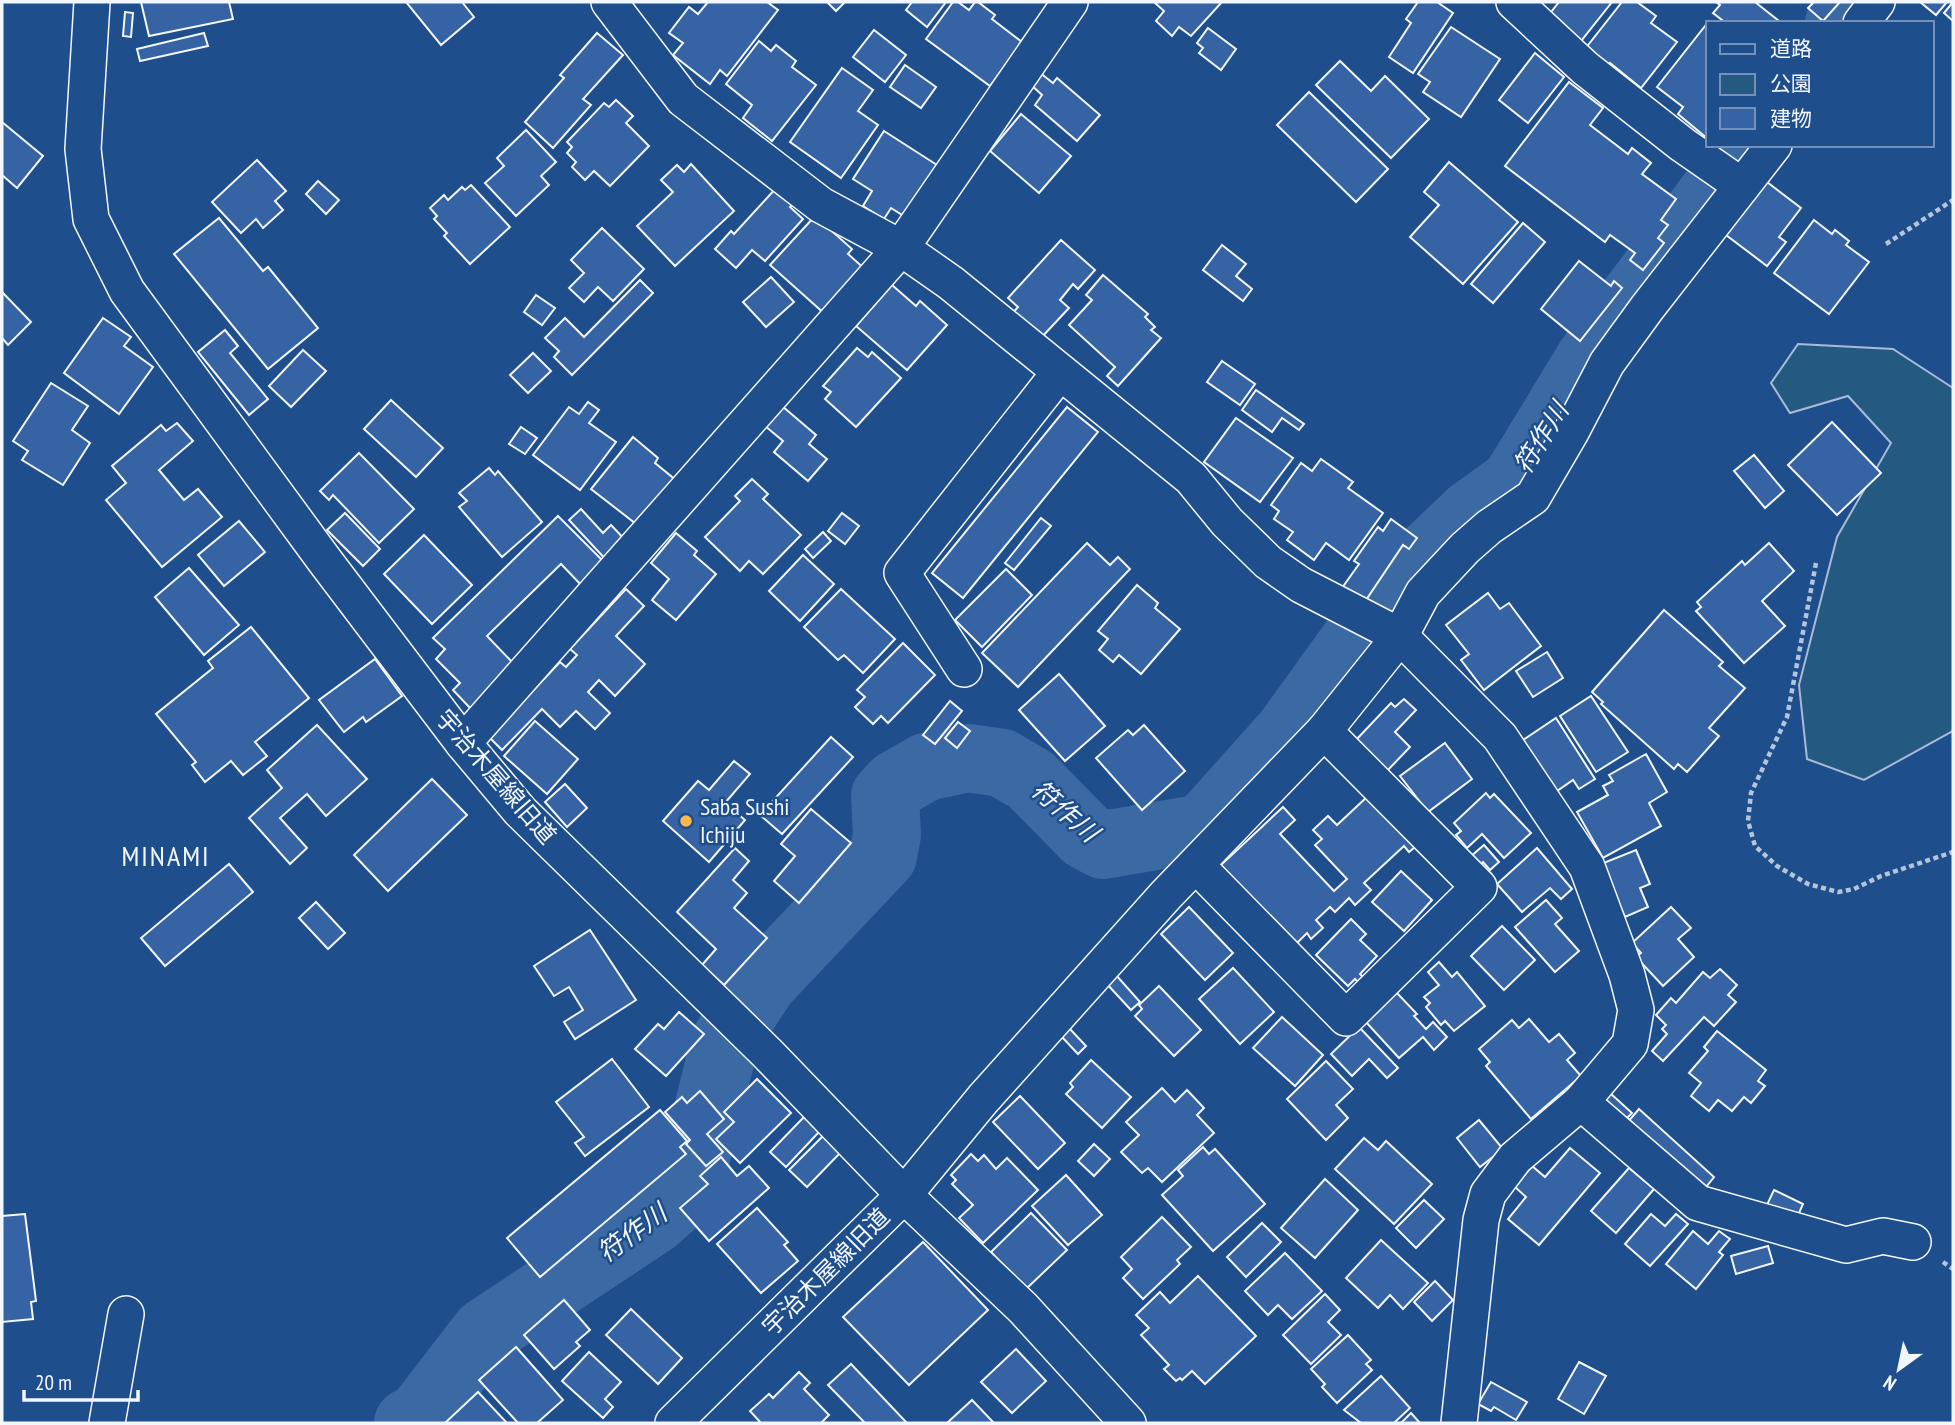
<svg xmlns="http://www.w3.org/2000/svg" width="1955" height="1425" font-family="'PT Sans Narrow','Noto Sans JP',sans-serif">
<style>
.green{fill:#245a82;stroke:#a8bbd7;stroke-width:2}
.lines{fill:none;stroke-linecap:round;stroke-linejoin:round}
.river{stroke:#3b69a3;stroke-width:68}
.building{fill:#3563a3;stroke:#f2f6ff;stroke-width:2}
.minor-casing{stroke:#f2f6ff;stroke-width:38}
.path{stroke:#b3c4dc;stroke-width:4.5;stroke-dasharray:5 3.5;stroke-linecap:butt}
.minor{stroke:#1f4e8c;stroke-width:35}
.poi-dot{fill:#ffb74d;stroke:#1f4e8c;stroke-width:2.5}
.labels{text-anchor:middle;stroke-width:5;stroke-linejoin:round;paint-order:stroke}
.street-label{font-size:24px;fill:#f2f6ff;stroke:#1f4e8c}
.poi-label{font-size:24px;fill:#f2f6ff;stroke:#1f4e8c;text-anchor:start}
.water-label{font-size:26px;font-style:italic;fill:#f2f6ff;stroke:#1f4e8c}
.quarter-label{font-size:28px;letter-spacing:2px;fill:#f2f6ff;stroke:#1f4e8c}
</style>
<rect width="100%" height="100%" fill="#1f4e8c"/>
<polygon class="green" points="1798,344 1893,349 1953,388 1953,731 1864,780 1807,759 1799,685 1837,537 1891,443 1848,396 1790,413 1771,383"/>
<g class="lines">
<g class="river">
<polyline points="1839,23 1854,2"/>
<polyline points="408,1423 421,1415 485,1332 654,1220 674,1202 693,1170 725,1041 763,983 883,856 887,835 885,796 896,784 926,767 968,758 1002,763 1031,780 1086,836 1103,845 1203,828 1288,733 1391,590 1472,513 1515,482 1589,360 1630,303 1749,145"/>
</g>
</g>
<g class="building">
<polygon points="141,2 229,2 233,19 149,36"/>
<polygon points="406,2 462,2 474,17 441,45"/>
<polygon points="708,2 767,2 778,10 727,76 720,70 710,84 673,55 683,43 669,33 689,7 698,14"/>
<polygon points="827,2 845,2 836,11"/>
<polygon points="912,2 946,2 927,27 906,10"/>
<polygon points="953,2 958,2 969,10 975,2 978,2 995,15 992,19 1022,42 990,86 926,39"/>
<polygon points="1154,2 1222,2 1191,36 1179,27 1172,36 1156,21 1164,11"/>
<polygon points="1418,2 1437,2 1453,13 1413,73 1389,57 1411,23 1406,19"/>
<polygon points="1559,2 1612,2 1581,41 1548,16"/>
<polygon points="1622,2 1637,2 1656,16 1651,23 1677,42 1641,88 1610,63 1608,66 1585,49"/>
<polygon points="1716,2 1755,2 1779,21 1778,23 1726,23 1713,13 1720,5"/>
<polygon points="1814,2 1840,2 1823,21 1808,8"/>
<polygon points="1920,2 1947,2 1936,15"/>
<polygon points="1953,2 1953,21 1944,13"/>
<polygon points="125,12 133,13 131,37 123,36"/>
<polygon points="1709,21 1711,23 1708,23 1708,139 1678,114 1683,107 1657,87"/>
<polygon points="1451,27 1500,59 1461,117 1423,92 1430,82 1418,74"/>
<polygon points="1208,28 1236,49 1221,70 1199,53 1203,48 1197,43"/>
<polygon points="874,30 906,55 885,82 853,57"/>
<polygon points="204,33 208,46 140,61 137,49"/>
<polygon points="597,33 623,55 583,99 591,105 553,148 525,122 564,78 560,75"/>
<polygon points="759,41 771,51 776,45 796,61 792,67 816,85 772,141 743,118 752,105 726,84"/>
<polygon points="1535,53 1564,77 1528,123 1499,100"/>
<polygon points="1340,61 1371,91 1385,76 1429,119 1391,158 1316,85"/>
<polygon points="905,65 936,87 921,108 890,87"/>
<polygon points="842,68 873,90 858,111 878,125 841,178 790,142"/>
<polygon points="1039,72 1053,83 1057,78 1100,115 1077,141 1035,105 1042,95 1030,84"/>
<polygon points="1569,82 1603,108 1590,125 1628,154 1632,148 1651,163 1642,174 1676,199 1661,220 1668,225 1658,238 1664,243 1643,270 1630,260 1635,253 1610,235 1605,242 1505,166"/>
<polygon points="1309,92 1388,169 1356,202 1277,125"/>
<polygon points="616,100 633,116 626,123 649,146 610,186 594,171 585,180 572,167 576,162 567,153 572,147 567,142 604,103 609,107"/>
<polygon points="1021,114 1071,156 1039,193 990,151"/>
<polygon points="2,122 43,156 17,188 2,175"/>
<polygon points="526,130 556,162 541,176 549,185 516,216 485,183 504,166 497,158"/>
<polygon points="884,131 937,165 907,218 891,208 884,219 863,206 872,191 853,179"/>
<polygon points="257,160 286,191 275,201 283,210 263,228 256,219 241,233 212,202"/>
<polygon points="1449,162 1518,222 1463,284 1410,237 1439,205 1424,192"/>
<polygon points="691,164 734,211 675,266 637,226 673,192 661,180 677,165 684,172"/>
<polygon points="318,181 339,200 326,214 306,194"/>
<polygon points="1767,182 1801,208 1779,237 1786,242 1767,266 1726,235"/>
<polygon points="471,185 510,227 470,264 444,236 447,233 434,219 437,216 430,208 444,195 448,200 462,187 465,190"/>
<polygon points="777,187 794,203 790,207 803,219 765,261 752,250 736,268 715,249 731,231 734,234"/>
<polygon points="815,216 852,249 848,254 867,271 826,315 770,265"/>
<polygon points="219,218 263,271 268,267 318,328 268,369 174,254"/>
<polygon points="1814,220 1832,234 1835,230 1849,241 1846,245 1869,262 1829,314 1774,273"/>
<polygon points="1523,223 1545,242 1493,303 1471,284"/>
<polygon points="602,228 644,269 613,301 598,287 584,302 569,288 584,273 571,260"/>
<polygon points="1061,240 1095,270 1078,289 1073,284 1060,300 1069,308 1040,339 1012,314 1018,307 1008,298"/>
<polygon points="1222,245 1246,264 1236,276 1252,289 1243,301 1203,270"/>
<polygon points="1579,261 1611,286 1614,281 1622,288 1580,341 1541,309"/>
<polygon points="1103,275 1148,314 1145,317 1155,327 1151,330 1161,338 1118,386 1107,376 1115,367 1069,325 1092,300 1086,295"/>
<polygon points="771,277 794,302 766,327 743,302"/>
<polygon points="640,280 653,293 572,375 554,357 559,351 545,338 565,318 584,337"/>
<polygon points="892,285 916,306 920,301 947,325 907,370 856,326"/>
<polygon points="2,292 31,322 8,345 2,338"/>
<polygon points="536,295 555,308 542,325 524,312"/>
<polygon points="103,318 131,337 124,346 153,367 119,414 64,373"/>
<polygon points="225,330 238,346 230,353 268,399 249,415 198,352"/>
<polygon points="857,348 868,357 872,352 901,378 856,427 825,399 831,392 823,386"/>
<polygon points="303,350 326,371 291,407 269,386"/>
<polygon points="533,353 551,371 528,393 510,375"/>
<polygon points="1222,361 1255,384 1240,405 1207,382"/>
<polygon points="51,383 88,406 72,430 90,443 63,485 22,460 28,451 13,441"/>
<polygon points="1256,390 1304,424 1299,430 1282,418 1272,432 1242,410"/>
<polygon points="391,400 443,448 416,477 364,429"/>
<polygon points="588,402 599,410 589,423 616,442 580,490 533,455 569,407 579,414"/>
<polygon points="782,406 816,435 809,444 827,459 808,481 774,452 783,441 765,426"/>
<polygon points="1067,407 1098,432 963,598 932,573"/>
<polygon points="1236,418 1293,458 1260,502 1204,462"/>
<polygon points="1832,422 1881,473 1837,515 1788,465"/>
<polygon points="177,423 193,441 159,470 184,500 198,489 222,517 162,567 106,500 126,483 112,466 161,425 166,431"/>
<polygon points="521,427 537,438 525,454 509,444"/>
<polygon points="633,437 658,458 655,463 677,481 640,527 591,489"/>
<polygon points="359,453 414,509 379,543 333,495 329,500 320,491"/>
<polygon points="1754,455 1784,491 1765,508 1734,471"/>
<polygon points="1321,459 1353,482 1348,488 1383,513 1349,560 1326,543 1314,560 1287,540 1293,532 1274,519 1279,511 1271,505 1301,463 1312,471"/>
<polygon points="489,468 495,475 498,471 542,522 502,557 459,507 467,501 459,493"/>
<polygon points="752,479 768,494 763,499 801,535 763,574 749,561 740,571 705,537 740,501 735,496"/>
<polygon points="581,509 603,533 611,525 629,544 609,563 569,520"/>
<polygon points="345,513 380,549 363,566 327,530"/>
<polygon points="842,513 859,526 845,544 828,531"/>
<polygon points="558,516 607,565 584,588 561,564 487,636 515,665 471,709 453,690 460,683 436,659 445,649 433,638"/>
<polygon points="1041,518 1051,526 1014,570 1005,563"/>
<polygon points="1391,519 1417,538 1409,549 1403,545 1364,603 1342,588 1359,564 1354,561 1378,527 1383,531"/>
<polygon points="239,521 265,552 224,586 198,555"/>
<polygon points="823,532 831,541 813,558 805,549"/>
<polygon points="676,533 697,551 694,555 716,574 676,620 652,600 669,579 651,563"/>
<polygon points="424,535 472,585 432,624 384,574"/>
<polygon points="1087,543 1110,565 1118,557 1130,569 1018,687 982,653"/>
<polygon points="1769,543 1794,571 1762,601 1785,626 1744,663 1696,611 1701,607 1697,602 1742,561 1745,565"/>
<polygon points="803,555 834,584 800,621 769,591"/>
<polygon points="189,568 239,625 204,655 155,597"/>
<polygon points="1006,569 1032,595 982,647 955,620"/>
<polygon points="1137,585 1158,603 1155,608 1180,629 1141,674 1119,655 1113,662 1099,650 1108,639 1098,631"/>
<polygon points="626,589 644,606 616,636 645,664 615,696 599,680 588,692 610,713 595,729 576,711 560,727 542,709 502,750 489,737 560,662 566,667 577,655 570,649"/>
<polygon points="841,589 895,639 863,673 844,655 838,660 804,627"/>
<polygon points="1488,593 1500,609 1509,603 1541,646 1484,690 1461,660 1469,654 1446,625"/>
<polygon points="1664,610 1723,662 1719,666 1745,688 1709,728 1719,736 1687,772 1678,764 1674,769 1601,704 1603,702 1592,692"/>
<polygon points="251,627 309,698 255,742 267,756 243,775 231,761 205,782 192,765 196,762 156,714 213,668 208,661"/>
<polygon points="903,643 935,675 888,723 881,716 873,724 855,707 865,697 857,690"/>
<polygon points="1547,652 1563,678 1533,697 1516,671"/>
<polygon points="375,659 402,696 366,722 363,717 344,732 319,700"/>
<polygon points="1059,674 1105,726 1065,761 1019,710"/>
<polygon points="1591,696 1628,752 1596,772 1560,716"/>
<polygon points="1404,699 1416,710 1395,732 1410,747 1386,772 1355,741 1391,703 1395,707"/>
<polygon points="950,701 962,711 935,744 923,735"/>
<polygon points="1556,718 1595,779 1579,789 1573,780 1557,791 1523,740"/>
<polygon points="535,721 578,759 547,794 504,756"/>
<polygon points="958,722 970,731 957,748 945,738"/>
<polygon points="317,725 367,779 326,816 307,794 280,818 307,848 290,864 249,818 282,788 267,770"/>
<polygon points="1144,725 1185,771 1142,810 1096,758 1128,730 1133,735"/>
<polygon points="831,737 853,757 782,834 760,815"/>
<polygon points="1445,743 1472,779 1428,812 1400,776"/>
<polygon points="1646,754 1667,792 1649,803 1661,826 1603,858 1577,812 1608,795 1603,786 1613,781 1609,775"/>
<polygon points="734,761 750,774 725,803 745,820 709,862 663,821 698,781 709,790"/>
<polygon points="432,779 467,815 388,891 354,855"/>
<polygon points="565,784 587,808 567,827 545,802"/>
<polygon points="1486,793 1490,798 1494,794 1531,833 1504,858 1482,834 1467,848 1456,835 1461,831 1454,823"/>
<polygon points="1368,796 1415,847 1409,852 1404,846 1364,883 1371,890 1355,905 1349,898 1335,912 1330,907 1316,920 1323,928 1311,939 1307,933 1295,945 1221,865 1283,807 1295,820 1280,834 1334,891 1347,879 1315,845 1322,839 1313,830 1328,816 1337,825"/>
<polygon points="811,809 851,843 799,903 774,881 795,856 781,844"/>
<polygon points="1484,845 1499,862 1490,870 1483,862 1479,866 1470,857"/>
<polygon points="735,848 749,861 733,880 747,893 734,908 767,938 724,985 702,965 716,949 677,912"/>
<polygon points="1537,848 1572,889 1561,899 1550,888 1522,912 1497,884"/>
<polygon points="1636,850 1650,884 1640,888 1648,907 1625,917 1601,864"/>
<polygon points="229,864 253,892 165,966 141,938"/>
<polygon points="1401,871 1432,900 1404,931 1372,902"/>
<polygon points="1546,900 1562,918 1555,924 1579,951 1555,972 1515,927"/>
<polygon points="316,902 345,933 328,949 299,918"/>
<polygon points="1189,907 1233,953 1205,980 1161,934"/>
<polygon points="1671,907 1691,928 1678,939 1694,957 1663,986 1636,957 1641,953 1632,943"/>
<polygon points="1351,919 1366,934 1360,940 1377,956 1360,974 1364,978 1359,983 1355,979 1348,986 1316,955"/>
<polygon points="1502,926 1535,960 1504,990 1471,956"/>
<polygon points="590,930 636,1000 575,1039 564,1022 583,1010 569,987 554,996 534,966"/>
<polygon points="1439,962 1452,977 1457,972 1485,1006 1454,1031 1445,1021 1441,1025 1426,1007 1430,1003 1424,997 1439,985 1428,972"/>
<polygon points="1233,968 1274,1012 1240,1044 1199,999"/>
<polygon points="1720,969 1737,985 1728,995 1736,1002 1714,1026 1704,1017 1663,1061 1652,1051 1667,1034 1662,1029 1666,1025 1656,1015 1671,998 1676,1003 1703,972 1710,978"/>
<polygon points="1116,975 1140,1002 1131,1010 1106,983"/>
<polygon points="1159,986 1201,1030 1174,1056 1135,1016 1142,1009 1139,1005"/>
<polygon points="1396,992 1417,1014 1414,1016 1426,1029 1433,1022 1447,1037 1434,1050 1423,1037 1399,1058 1365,1021"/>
<polygon points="679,1012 704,1034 666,1076 635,1049 658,1024 664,1029"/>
<polygon points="1282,1017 1323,1055 1295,1086 1253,1048"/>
<polygon points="1529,1019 1549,1042 1559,1034 1575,1053 1567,1060 1581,1076 1531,1119 1486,1066 1490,1062 1479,1049 1512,1020 1519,1028"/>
<polygon points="1359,1027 1398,1068 1387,1078 1369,1059 1352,1076 1331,1054"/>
<polygon points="1069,1028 1086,1046 1078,1054 1061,1036"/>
<polygon points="1717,1031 1766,1070 1758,1081 1765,1086 1751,1103 1744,1097 1732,1111 1718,1100 1709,1111 1691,1096 1701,1083 1689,1073 1708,1051 1704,1047"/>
<polygon points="612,1059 649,1107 585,1156 575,1143 584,1137 556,1102"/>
<polygon points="1091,1060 1131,1097 1102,1128 1066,1094 1073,1087 1070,1083"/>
<polygon points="1326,1061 1353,1089 1336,1105 1348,1118 1326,1140 1287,1099"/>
<polygon points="757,1079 791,1113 740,1163 716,1139 734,1122 724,1112"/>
<polygon points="1162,1088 1175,1102 1187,1090 1204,1108 1197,1115 1214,1133 1162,1182 1148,1168 1142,1173 1121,1152 1139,1135 1126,1122"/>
<polygon points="700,1091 724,1119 707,1134 723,1152 706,1166 686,1144 690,1140 665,1112 682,1097 687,1103"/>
<polygon points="1610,1093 1632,1113 1624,1121 1602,1102"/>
<polygon points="1020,1096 1065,1143 1038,1169 993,1122"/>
<polygon points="1639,1109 1714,1177 1702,1192 1626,1124"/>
<polygon points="660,1110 687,1141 680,1147 686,1154 540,1277 507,1238"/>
<polygon points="804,1117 819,1132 786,1167 770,1152"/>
<polygon points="1479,1120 1503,1149 1480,1167 1457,1138"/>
<polygon points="825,1134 842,1151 807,1187 789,1170"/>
<polygon points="1364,1138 1378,1150 1386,1141 1432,1184 1394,1224 1335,1169"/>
<polygon points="1094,1144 1110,1159 1094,1176 1078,1161"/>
<polygon points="1203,1147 1209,1154 1215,1149 1265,1204 1213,1251 1162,1195 1183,1176 1178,1170"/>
<polygon points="1570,1148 1600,1173 1539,1245 1508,1219 1526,1197 1515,1187 1532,1166 1545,1177"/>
<polygon points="971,1154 978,1161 984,1155 996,1169 1007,1158 1038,1190 983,1243 959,1218 973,1205 952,1184 956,1180 951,1175"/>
<polygon points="721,1157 737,1176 749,1166 769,1188 709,1241 680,1208 708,1184 700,1176"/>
<polygon points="1629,1168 1654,1189 1616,1233 1591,1211"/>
<polygon points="1066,1175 1102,1215 1068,1245 1032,1206"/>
<polygon points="1325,1179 1358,1210 1315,1258 1281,1228"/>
<polygon points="1774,1190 1803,1204 1795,1222 1765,1209"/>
<polygon points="1424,1200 1444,1219 1416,1248 1396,1228"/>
<polygon points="757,1208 788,1242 784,1245 798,1261 761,1293 717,1244"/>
<polygon points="1031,1213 1067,1250 1026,1289 991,1252"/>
<polygon points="25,1214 36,1301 31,1302 33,1319 2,1322 2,1216"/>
<polygon points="1651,1214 1665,1226 1676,1214 1688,1224 1650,1266 1625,1244"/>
<polygon points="1162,1217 1191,1247 1177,1260 1180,1264 1143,1299 1123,1278 1132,1269 1121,1257"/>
<polygon points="1262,1223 1281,1242 1246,1277 1227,1257"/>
<polygon points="1693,1231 1708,1244 1719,1231 1730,1239 1719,1252 1723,1255 1696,1289 1666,1264"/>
<polygon points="1381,1240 1428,1283 1403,1309 1390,1295 1378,1308 1346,1278"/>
<polygon points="923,1242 988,1310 909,1385 843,1317"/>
<polygon points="1768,1246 1773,1263 1736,1274 1731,1256"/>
<polygon points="1285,1253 1322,1291 1292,1319 1278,1305 1268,1315 1245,1291"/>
<polygon points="1198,1276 1256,1336 1205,1384 1192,1371 1182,1380 1180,1378 1176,1381 1164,1369 1169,1365 1141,1335 1149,1328 1136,1315 1160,1292 1170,1303"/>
<polygon points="1435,1281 1453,1300 1432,1321 1414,1302"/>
<polygon points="1325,1294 1340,1310 1328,1322 1341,1335 1311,1364 1283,1335"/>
<polygon points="564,1300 590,1330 576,1342 580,1346 554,1369 524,1335"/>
<polygon points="631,1309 682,1358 658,1384 606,1335"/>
<polygon points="1348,1335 1371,1360 1366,1364 1372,1370 1337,1403 1322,1387 1325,1384 1311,1369"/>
<polygon points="516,1347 563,1400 537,1423 518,1423 479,1380"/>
<polygon points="1016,1349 1046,1381 1012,1413 981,1382"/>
<polygon points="589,1352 621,1382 605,1399 613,1407 603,1418 562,1381"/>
<polygon points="1579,1362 1606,1376 1584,1414 1558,1399"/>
<polygon points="851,1364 907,1423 865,1423 828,1385"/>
<polygon points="799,1372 810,1383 804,1389 829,1415 821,1423 761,1423 750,1411 769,1394 773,1398"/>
<polygon points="1381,1376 1410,1408 1394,1423 1361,1423 1344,1410"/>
<polygon points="1491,1382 1527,1402 1516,1420 1494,1407 1491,1411 1478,1404"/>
<polygon points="478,1392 507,1423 445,1423"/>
<polygon points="972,1400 994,1423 947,1423"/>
<polygon points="1411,1413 1420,1423 1401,1423"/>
</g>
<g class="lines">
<g class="minor-casing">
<g id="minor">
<polyline points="92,2 83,149 91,219 127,291 325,561 463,743 520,811 767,1053 904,1195 1023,1308 1128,1423"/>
<polyline points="609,2 683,99 821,205 901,248 951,283 1191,478 1227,522 1268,562 1301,585 1400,636 1500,737 1587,867 1627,975 1636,1010 1630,1044 1581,1102 1515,1158 1488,1194 1481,1220 1459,1423"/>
<polyline points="1514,2 1585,68 1683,145 1742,186"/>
<polyline points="1861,23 1877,2"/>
<polyline points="964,669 902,573 1060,372"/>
<polyline points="463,743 901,248 1070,2"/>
<polyline points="1196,865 1346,1018 1479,887 1324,731"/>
<polyline points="1581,1102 1698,1203 1846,1245 1883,1236 1913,1242"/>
<polyline points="107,1423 126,1314"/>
<polyline points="673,1423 904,1195 983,1099 1166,895 1324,731 1400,636 1423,593 1465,548 1489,527 1533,497 1571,432 1607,363 1647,308 1774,145"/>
</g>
</g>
<g class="path">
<polyline points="1886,244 1953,200"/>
<polyline points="1816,563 1787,717 1751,793 1748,821 1755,846 1777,866 1808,884 1838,892 1854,889 1881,876 1953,852"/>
<polyline points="1943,1262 1953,1269"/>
</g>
<use href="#minor" class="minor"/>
</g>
<circle class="poi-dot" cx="686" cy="821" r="7"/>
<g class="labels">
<g class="street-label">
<text transform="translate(496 777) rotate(49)" y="8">宇治木屋線旧道</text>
<text transform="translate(826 1272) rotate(-45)" y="8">宇治木屋線旧道</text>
</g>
<g class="poi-label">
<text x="700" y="815">Saba Sushi<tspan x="700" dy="28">Ichiju</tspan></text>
</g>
<g class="water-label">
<text transform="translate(1541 438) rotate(-58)" y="9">符作川</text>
<text transform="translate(1065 811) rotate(41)" y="9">符作川</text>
<text transform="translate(632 1233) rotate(-36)" y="9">符作川</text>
</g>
<g class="quarter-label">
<text x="166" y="866">MINAMI</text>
</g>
</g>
<rect width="1955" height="1425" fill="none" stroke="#f2f6ff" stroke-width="7"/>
<rect x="1706" y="21" width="228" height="126" fill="#1f4e8c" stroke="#7391ba" stroke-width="2"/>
<rect x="1720" y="44" width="35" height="10" fill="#1f4e8c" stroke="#7391ba" stroke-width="2"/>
<text x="1770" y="56" font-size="21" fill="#f2f6ff">道路</text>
<rect x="1720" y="74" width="35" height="21" fill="#245a82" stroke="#7391ba" stroke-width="2"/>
<text x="1770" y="91" font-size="21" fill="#f2f6ff">公園</text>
<rect x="1720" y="108" width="35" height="21" fill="#3563a3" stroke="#7391ba" stroke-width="2"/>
<text x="1770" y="126" font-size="21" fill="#f2f6ff">建物</text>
<g transform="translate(1899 1369) rotate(213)" stroke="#1f4e8c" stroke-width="5" paint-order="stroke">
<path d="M0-5L12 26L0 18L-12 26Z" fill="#f2f6ff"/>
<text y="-10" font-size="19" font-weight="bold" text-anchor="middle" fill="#f2f6ff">N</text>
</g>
<path d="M24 1390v10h114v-10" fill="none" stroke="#f2f6ff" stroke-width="3.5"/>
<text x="35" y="1390" font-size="21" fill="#f2f6ff" stroke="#1f4e8c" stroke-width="5" paint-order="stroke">20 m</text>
</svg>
